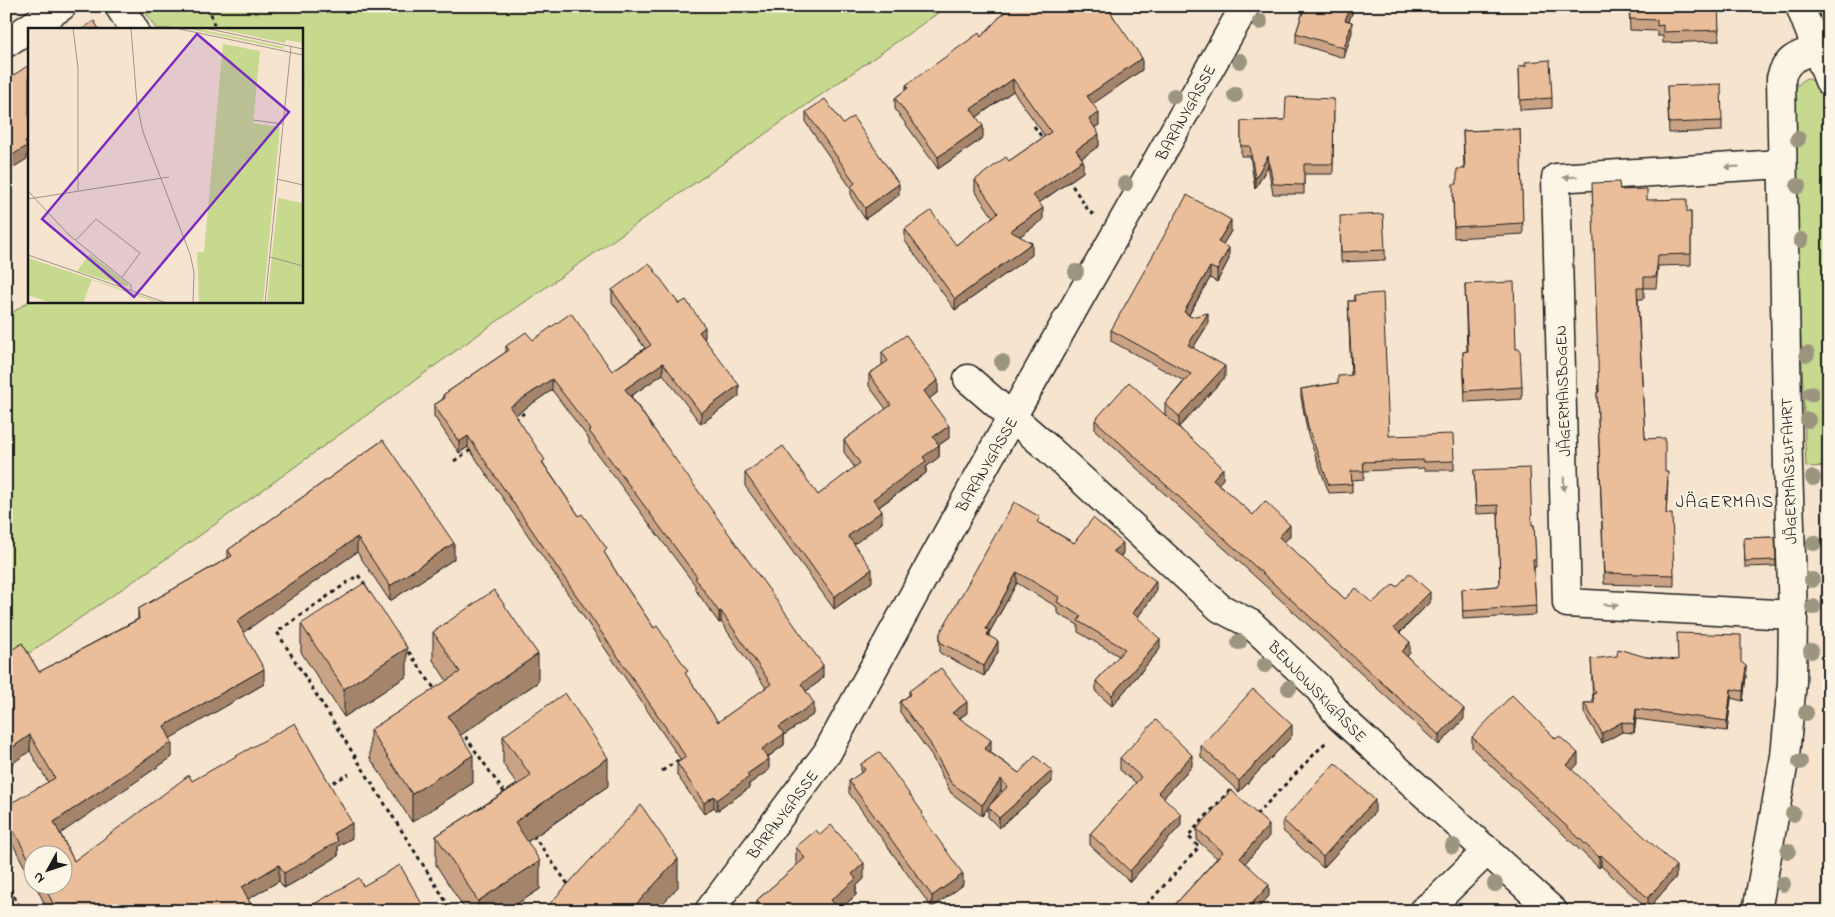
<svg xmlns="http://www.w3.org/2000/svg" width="1835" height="917" font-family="'Indie Flower',sans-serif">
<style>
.green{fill:#c6d98e;stroke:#717a55}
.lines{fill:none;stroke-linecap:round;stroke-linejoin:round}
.minor-casing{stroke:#1c1c1c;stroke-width:31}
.path{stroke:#1c1c1c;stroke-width:3;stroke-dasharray:4 4;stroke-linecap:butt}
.minor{stroke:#fcf5e5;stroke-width:28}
.tree{fill:#9b957f}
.wall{fill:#caa385;stroke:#1c1c1c;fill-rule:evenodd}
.shaded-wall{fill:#a4856c;stroke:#1c1c1c}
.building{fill:#ebbe9b;stroke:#1c1c1c;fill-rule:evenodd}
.oneway{fill:#97938b}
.labels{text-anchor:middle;stroke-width:4;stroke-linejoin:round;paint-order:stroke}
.street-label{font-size:16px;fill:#1c1c1c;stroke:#fcf5e5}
.neighbourhood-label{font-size:18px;letter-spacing:1px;fill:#1c1c1c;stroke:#fcf5e5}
.inset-road{fill:none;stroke:#9f9487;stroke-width:1}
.view{fill:#7b2cbf;fill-opacity:0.15;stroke:#7b2cbf;stroke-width:2.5}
.inset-edge{fill:none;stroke:#1c1c1c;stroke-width:2.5}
</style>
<rect width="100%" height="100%" fill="#f7e4cf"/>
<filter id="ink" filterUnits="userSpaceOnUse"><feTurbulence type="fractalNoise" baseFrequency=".02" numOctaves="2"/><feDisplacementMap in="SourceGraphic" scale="10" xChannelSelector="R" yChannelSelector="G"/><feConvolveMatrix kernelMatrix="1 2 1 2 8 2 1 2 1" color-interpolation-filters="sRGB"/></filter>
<g filter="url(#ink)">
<g class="green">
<polygon points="142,6 948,6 479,334 199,536 6,669 6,317 29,301 301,301 301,29 156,29"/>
<polygon points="1816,6 1826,6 1829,15 1829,40"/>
<path d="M1806 78 1822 85 1829 103V466L1806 467 1792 105C1792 92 1795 86 1806 78Z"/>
</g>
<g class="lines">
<g class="minor-casing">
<g id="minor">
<polyline points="119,6 134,29"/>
<polyline points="1800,6 1829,81"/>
<polyline points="6,43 62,6"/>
<polyline points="1781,164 1556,178 1567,603 1793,615"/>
<polyline points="968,379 1050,450 1220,608 1251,624 1317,686 1340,717 1553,911"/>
<polyline points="709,911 827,753 990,456 1245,6"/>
<polyline points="1423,911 1437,900 1488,850"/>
<path d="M1757 911 1785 756 1792 682 1793 615 1788 467 1781 78C1786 59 1799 55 1817 49"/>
</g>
</g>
<g class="path">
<polyline points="209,6 215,29"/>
<polyline points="1034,126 1044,140"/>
<polyline points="1068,179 1088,210 1095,216"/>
<polyline points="515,420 524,413"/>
<polyline points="454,461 472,449"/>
<polyline points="365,585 358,575 277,632 452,911"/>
<polyline points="248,629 254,625"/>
<polyline points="404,645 436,691"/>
<polyline points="461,730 506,795"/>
<polyline points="662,771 683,757"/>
<polyline points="326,786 349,774"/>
<polyline points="1256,815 1327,741"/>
<polyline points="533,835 570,887"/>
<polyline points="6,882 22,911"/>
<polyline points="1141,911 1199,847 1188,836 1230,790 1233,793"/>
</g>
<use href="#minor" class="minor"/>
</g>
<g class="tree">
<circle cx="1260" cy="22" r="8"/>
<circle cx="1240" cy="61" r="8"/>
<circle cx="1235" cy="95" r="8"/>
<circle cx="1174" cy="96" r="8"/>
<circle cx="1798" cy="139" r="8"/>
<circle cx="1125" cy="184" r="8"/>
<circle cx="1798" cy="186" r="8"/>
<circle cx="1801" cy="240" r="8"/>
<circle cx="1076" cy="272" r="8"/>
<circle cx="1807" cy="354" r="8"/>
<circle cx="1002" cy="362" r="8"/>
<circle cx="1811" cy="394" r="8"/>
<circle cx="1808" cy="420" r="8"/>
<circle cx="1813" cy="478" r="8"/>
<circle cx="1814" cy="543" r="8"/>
<circle cx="1812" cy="580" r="8"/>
<circle cx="1813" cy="607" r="8"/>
<circle cx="1239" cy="642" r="8"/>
<circle cx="1811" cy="651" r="8"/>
<circle cx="1265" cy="665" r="8"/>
<circle cx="1289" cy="688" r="8"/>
<circle cx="1806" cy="713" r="8"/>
<circle cx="1800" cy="762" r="8"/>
<circle cx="1793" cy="814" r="8"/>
<circle cx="1453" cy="846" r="8"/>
<circle cx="1788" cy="851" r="8"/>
<circle cx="1495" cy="884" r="8"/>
<circle cx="1783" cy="884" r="8"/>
</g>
<g class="wall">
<polygon points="1010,6 1116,6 1111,12 1142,70 1092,104 1099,125 1095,127 1099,146 1081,158 1083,172 1039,203 1043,220 1020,236 1032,255 955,310 905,241 905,229 956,245 993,217 975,191 975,180 1009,161 1045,136 1013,91 977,117 983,138 938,169 895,109 895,98 906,89 906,85 981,37"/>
<polygon points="1305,6 1355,6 1349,21 1352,32 1344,58 1296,43 1296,33"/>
<polygon points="1629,6 1718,6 1719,41 1663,43 1663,36 1657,36 1657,31 1630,30"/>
<polygon points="1519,66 1525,66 1552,98 1552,108 1520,110"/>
<polygon points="1667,86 1722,121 1722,131 1669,133"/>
<polygon points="1334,99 1333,174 1304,174 1304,194 1273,194 1268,166 1255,189 1250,156 1241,156 1241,121 1285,120"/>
<polygon points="806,112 843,124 899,195 865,219 851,197 851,188 806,123"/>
<polygon points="1520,129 1523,234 1454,238 1453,196 1457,184 1464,169 1463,131"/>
<polygon points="1620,190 1647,200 1687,212 1691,212 1691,265 1658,266 1656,288 1644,288 1644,299 1638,299 1645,439 1665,471 1668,482 1666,514 1674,575 1674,586 1604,584 1597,392 1598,392"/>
<polygon points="1340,226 1385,250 1385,260 1341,262"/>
<polygon points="1231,231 1223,244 1229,259 1217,282 1210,278 1189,315 1191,317 1208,324 1193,348 1225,377 1179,427 1223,479 1218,484 1253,515 1290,536 1284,542 1345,599 1372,603 1397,587 1430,602 1400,633 1410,653 1407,656 1464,719 1439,745 1095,430 1095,420 1165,415 1165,404 1184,381 1111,341 1111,330"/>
<polygon points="1465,284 1516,349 1522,387 1522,399 1465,402 1463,352 1467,351"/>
<path d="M612 290 679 304 705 338 704 339 739 396 701 424 663 374 631 396 823 676 820 681 806 691 814 714 784 735V745L768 757 769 770 749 784V788L717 811 714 807 704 814 677 775V763L681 760 468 447 459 453 434 416V405L443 399V395L506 352V346L533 340 612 371 645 348 612 302ZM552 390 589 439V443L695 585V589L719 623 721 622 766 688 718 722 618 575 607 557 545 466 515 415Z"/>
<polygon points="1354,295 1389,436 1454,461 1454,470 1424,470 1424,468 1364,471 1364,479 1352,480 1352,492 1329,493 1308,435 1301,397 1301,389 1338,383 1351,375 1348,301 1354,301"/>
<polygon points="882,352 938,392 929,399 949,438 939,445 939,457 926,467 926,473 879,507 882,523 854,544 872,582 834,609 745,486 745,473 818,495 855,468 844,452 844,440 886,409 869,386 869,374 882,365"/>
<polygon points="383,440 454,559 390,601 357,552 243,632 264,684 170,738 172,757 60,833 74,861 192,781 352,838 338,846 338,856 302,878 284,888 279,881 248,899 254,911 48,911 35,884 62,884 32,854 32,881 6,831 6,816 48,782 30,751 22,643 39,672 138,619 138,609 228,558 228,550"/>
<polygon points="1474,470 1532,525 1534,525 1536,567 1534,567 1536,615 1463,619 1462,589 1498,586 1500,583 1498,513 1476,514"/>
<polygon points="1040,523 1074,543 1123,554 1120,556 1156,592 1137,618 1160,649 1112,706 1096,692 1096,681 1119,656 1078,632 1078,625 1057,613 1057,607 1017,583 989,633 989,636 998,652 984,676 940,653 940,633"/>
<polygon points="1775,537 1776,566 1745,567 1744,538"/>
<polygon points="301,624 407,676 344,717 301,652"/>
<polygon points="433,632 538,682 460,735 473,783 412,822 370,758 370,730 447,681 433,660"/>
<polygon points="1646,657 1677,660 1741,662 1746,676 1743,701 1731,698 1727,731 1636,719 1634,733 1622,732 1602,743 1584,713 1584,703 1593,703 1591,659"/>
<path d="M909 691 967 713 960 718 991 751 990 752 1019 773 1052 782 999 828 988 817V807L982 816 951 793 930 753 900 712V702L909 695ZM1001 790 1002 792 989 806Z"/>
<polygon points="503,736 608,786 527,842 540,889 506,911 466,911 436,865 436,836 517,784 503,764"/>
<polygon points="1292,736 1239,792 1201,757 1201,746"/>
<polygon points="1472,737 1578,764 1572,770 1676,877 1648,909 1601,866 1599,868 1472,748"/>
<polygon points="1120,758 1192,766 1163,798 1181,825 1130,882 1090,845 1090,834 1136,783 1120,770"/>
<polygon points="861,764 963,885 932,908 849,793 849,781 861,773"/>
<polygon points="1375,812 1323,868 1283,831 1283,820"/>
<polygon points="1197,829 1269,836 1245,863 1269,896 1255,911 1171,911 1171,909 1217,858 1197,840"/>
<polygon points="820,835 864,879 856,886 856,895 838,911 757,911 757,900 797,865 796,863 796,847"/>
</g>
<g class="shaded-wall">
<polygon points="1106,6 1116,6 1106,17"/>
<polygon points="1351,6 1355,6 1345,30 1345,20"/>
<polygon points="1352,22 1352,32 1344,58 1344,48"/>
<polygon points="1142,58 1142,70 1087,108 1087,96"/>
<polygon points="1013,79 1013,91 971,121 971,109"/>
<polygon points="1099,113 1099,125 1089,131 1089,119"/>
<polygon points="983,126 983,138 938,169 938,157"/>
<polygon points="1099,134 1099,146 1076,162 1076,150"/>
<polygon points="29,140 29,152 27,154 27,159 6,172 6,159"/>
<polygon points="1268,156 1268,166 1255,189 1255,179"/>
<polygon points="1083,160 1083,172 1033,207 1033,195"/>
<polygon points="899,184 899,195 865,219 865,208"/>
<polygon points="1043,208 1043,220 1010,243 1010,231"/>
<polygon points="1231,220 1231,231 1218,253 1218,242"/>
<polygon points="1032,243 1032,255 955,310 955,299"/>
<polygon points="1229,248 1229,259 1217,282 1217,270"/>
<polygon points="1210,267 1210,278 1184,323 1184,312"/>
<polygon points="1208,313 1208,324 1188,356 1188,345"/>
<polygon points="705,327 705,338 699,343 699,332"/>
<polygon points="663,363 663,374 625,400 625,389"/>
<polygon points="1225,366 1225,377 1179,427 1179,416"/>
<polygon points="552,379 552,390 510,419 510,407"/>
<polygon points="938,380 938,392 924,403 924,391"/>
<polygon points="739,385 739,396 701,424 701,413"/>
<polygon points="949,426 949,438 939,445 939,457 926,467 926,473 873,511 873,499 923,457 933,437"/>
<polygon points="468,436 468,447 459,453 459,442"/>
<polygon points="1223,468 1223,479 1213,490 1213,479"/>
<polygon points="882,511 882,523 848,549 848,536"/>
<polygon points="1290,525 1290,536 1279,548 1279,537"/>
<polygon points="357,537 357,552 237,637 237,621"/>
<polygon points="454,543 454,559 390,601 390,586"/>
<polygon points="1123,543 1123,554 1113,562 1113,551"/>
<polygon points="872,569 872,582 834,609 834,597"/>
<polygon points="1017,572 1017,583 989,633 989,641 987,646 986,629"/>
<polygon points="1156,581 1156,592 1133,624 1133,613"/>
<polygon points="1430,592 1430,602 1394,638 1394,628"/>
<polygon points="721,611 721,622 719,623 719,612"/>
<polygon points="1160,639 1160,649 1112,706 1112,695"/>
<polygon points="998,641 998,652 984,676 984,666"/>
<polygon points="1410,642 1410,653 1402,662 1402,652"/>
<polygon points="407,648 407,676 344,717 344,689"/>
<polygon points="538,654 538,682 448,744 448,716"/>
<polygon points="823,665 823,676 820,681 801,695 801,684"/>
<polygon points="1746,666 1746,676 1743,701 1743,691"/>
<polygon points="264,669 264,684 164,742 164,726"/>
<polygon points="1731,689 1731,698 1727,731 1727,721"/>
<polygon points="967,702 967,713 952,723 952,713"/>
<polygon points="814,703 814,714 784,735 784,745 762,761 762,749 779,727"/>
<polygon points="1464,709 1464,719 1439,745 1439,735"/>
<polygon points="1636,709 1636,719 1634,733 1634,724"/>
<polygon points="1622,722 1622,732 1602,743 1602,733"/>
<polygon points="1292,725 1292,736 1239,792 1239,781"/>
<polygon points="30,735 30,751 6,768 6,752"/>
<polygon points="991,740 991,751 985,759 985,749"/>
<polygon points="172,742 172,757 54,838 54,822"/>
<polygon points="1578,753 1578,764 1567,776 1567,765"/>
<polygon points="473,755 473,783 412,822 412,794"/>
<polygon points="1192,755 1192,766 1158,804 1158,792"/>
<polygon points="608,758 608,786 515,850 515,822"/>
<polygon points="769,759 769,770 749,784 749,788 717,811 717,800 747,774"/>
<polygon points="1052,771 1052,782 999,828 999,818"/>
<polygon points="1001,779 1001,790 982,816 982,805"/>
<polygon points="714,796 714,807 704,814 704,803"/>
<polygon points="1375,800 1375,812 1323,868 1323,857"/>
<polygon points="1181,814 1181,825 1130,882 1130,871"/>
<polygon points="352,823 352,838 338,846 338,856 302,878 284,888 284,873 334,833"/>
<polygon points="1269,825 1269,836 1240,869 1240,858"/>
<polygon points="1601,855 1601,866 1599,868 1599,857"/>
<polygon points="678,859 678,887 656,911 630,911"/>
<polygon points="540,861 540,889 506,911 478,911 478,901"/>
<polygon points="864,863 864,879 856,886 856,895 838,911 831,911 831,900 852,874"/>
<polygon points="279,865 279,881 242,903 242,887"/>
<polygon points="1676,866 1676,877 1648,909 1648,898"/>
<polygon points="963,874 963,885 932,908 932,896"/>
<polygon points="1269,885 1269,896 1255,911 1245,911"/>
</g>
<g class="building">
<polygon points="1010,6 1106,6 1142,58 1087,96 1099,113 1089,119 1099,134 1076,150 1083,160 1033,195 1043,208 1010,231 1032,243 955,299 905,229 931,211 956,245 998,213 975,180 1006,157 1009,161 1051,132 1013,79 971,109 983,126 938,157 895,98 908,88 906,85 979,33 981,37"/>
<polygon points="1305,6 1351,6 1345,20 1352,22 1344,48 1296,33"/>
<polygon points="1629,6 1718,6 1719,30 1663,32 1663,25 1657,26 1657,20 1630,19"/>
<polygon points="94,21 99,29 82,29"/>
<polygon points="1550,60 1552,98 1520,100 1519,66 1526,66 1525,62"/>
<polygon points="29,65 29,140 25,142 27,146 6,159 6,80"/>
<polygon points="1721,84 1722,121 1669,123 1667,86"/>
<polygon points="1286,97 1334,99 1333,164 1304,164 1304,185 1273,184 1268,156 1255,179 1250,146 1241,146 1241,121 1285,120"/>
<polygon points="825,99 843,124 853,117 899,184 865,208 851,187 855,183 806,112"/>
<polygon points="1520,129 1523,223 1454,227 1453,184 1457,184 1457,169 1465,169 1463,131"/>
<polygon points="1619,182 1620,190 1647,189 1647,200 1687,199 1687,212 1691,212 1691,254 1658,255 1656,277 1644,277 1644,288 1637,288 1645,439 1665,438 1665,471 1668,471 1666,514 1672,514 1674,575 1604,573 1597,392 1599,392 1592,183"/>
<polygon points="1187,195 1231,220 1218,242 1229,248 1217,270 1210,267 1184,312 1191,317 1208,313 1188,345 1225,366 1179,416 1165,404 1191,374 1111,330"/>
<polygon points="1383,214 1385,250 1341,252 1340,216"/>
<path d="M649 263 679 304 686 300 705 327 699 332 739 385 701 413 663 363 625 389 823 665 820 670 801 684 814 703 779 727 784 734 762 749 769 759 747 774 749 777 717 800 714 796 704 803 677 763 686 757 468 436 459 442 434 405 445 398 443 395 509 350 506 346 526 332 533 340 571 313 612 371 651 345 612 290ZM552 379 591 430 589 431 697 577 695 578 719 612 721 611 771 684 718 722 685 673 688 671 657 626 654 628 618 575 604 552 607 549 582 514 579 516 542 462 545 460 510 407Z"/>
<polygon points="1514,282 1516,349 1520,349 1522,387 1465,391 1463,352 1468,351 1465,284"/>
<polygon points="1383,293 1389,436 1453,434 1454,461 1424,462 1424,460 1363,462 1364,471 1351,471 1352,484 1329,485 1308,427 1301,389 1338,383 1338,376 1352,375 1348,301 1355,301 1354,295"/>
<polygon points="906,335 938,380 924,391 949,426 933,437 939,445 923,457 926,461 873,499 882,511 848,536 872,569 834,597 745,473 783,446 818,495 860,463 844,440 891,405 869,374 888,361 882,352"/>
<polygon points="1129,382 1223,468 1213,479 1253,515 1265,501 1290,525 1279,537 1345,599 1356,588 1372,603 1394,584 1397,587 1409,573 1430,592 1394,628 1410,642 1402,652 1464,709 1439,735 1095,420"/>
<polygon points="383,440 454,543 390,586 357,537 237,621 264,669 164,726 172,742 54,822 74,861 189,775 192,781 295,723 352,823 334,833 338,841 302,863 284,873 279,865 242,887 254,911 57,911 43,884 62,884 62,854 32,854 32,865 6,816 6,806 55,778 30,735 6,752 6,654 22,643 39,672 139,619 138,609 232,556 228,550"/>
<polygon points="1530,468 1532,525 1534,525 1536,559 1533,559 1536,606 1463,611 1462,589 1498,586 1500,582 1498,505 1476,506 1474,470"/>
<polygon points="1014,502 1040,517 1037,522 1074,543 1093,518 1123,543 1113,551 1156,581 1133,613 1160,639 1112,695 1096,681 1125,649 1078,621 1081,616 1057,602 1059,597 1017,572 986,629 989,630 987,635 998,641 984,666 940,642 940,633"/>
<polygon points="1775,537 1776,560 1745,561 1744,538"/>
<polygon points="364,583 407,648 344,689 301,624"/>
<polygon points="494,590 538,654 448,716 473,755 412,794 370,730 460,672 433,632"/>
<polygon points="1677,633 1741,635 1741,662 1746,666 1743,691 1731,689 1727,721 1636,709 1634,724 1622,722 1602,733 1584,703 1594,703 1593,694 1596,693 1593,688 1591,659 1617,656 1618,649 1646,657 1678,660"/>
<polygon points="941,668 967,702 952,713 991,740 985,749 1019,773 1035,756 1052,771 999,818 988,807 1007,787 1001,779 982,805 951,783 930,743 900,702 911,694 909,691"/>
<polygon points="1253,689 1292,725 1239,781 1201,746"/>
<polygon points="565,693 608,758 515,822 540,861 478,901 436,836 531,776 503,736"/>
<polygon points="1512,695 1556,739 1559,736 1578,753 1567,765 1676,866 1648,898 1601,855 1599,857 1472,737"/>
<polygon points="1156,720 1192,755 1158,792 1181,814 1130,871 1090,834 1141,777 1120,758"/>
<polygon points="879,752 923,813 921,815 963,874 932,896 849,781 865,770 861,764"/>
<polygon points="1335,763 1375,800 1323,857 1283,820"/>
<polygon points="1231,790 1269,825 1240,858 1269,885 1245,911 1173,911 1171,909 1223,852 1197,829"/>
<polygon points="641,805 678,859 630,911 543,911"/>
<polygon points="831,825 864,863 852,874 856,879 831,900 836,906 831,911 762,911 764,909 757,900 805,858 796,847 816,830 820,835"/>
<polygon points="400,865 426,911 302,911 359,878 363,886"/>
</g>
<defs><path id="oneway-solid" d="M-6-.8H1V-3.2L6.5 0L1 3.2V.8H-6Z" transform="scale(1.25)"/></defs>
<g class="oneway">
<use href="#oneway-solid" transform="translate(1732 167) rotate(176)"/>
<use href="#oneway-solid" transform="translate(1570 177) rotate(176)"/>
<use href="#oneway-solid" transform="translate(1564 484) rotate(88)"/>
<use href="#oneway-solid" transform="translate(1611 605) rotate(3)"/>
</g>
</g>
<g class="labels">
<g class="street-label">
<text transform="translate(1185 112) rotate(-61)" y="6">BARANYGASSE</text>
<text transform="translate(1562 391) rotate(-92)" y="6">JÄGERMAISBOGEN</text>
<text transform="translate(986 464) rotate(-60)" y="6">BARANYGASSE</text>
<text transform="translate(1788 471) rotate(-92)" y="6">JÄGERMAISZUFAHRT</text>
<text transform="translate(1318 691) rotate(46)" y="6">BENJOWSKIGASSE</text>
<text transform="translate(782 814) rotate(-53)" y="6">BARANYGASSE</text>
</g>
<g class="neighbourhood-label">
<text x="1725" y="507">JÄGERMAIS</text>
</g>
</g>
<g transform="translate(28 28)">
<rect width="275" height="275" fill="#f7e4cf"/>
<path d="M156 0H167L256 19V21ZM186 0H275V15L258 12 257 15ZM195 16 232 23 225 95 252 99 235 275H171L169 224H176ZM250 170 275 175V275H239ZM62 226 99 255 101 259 49 243ZM0 230 126 272 130 275 64 252 55 275H24L0 267Z" fill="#c6d98e"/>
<path class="inset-road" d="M45 0 50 40V162M103 0 109 76 115 104 162 226 166 244 165 275M147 0 275 27M177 0 275 21M225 92 255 96M249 151 275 157M0 163 41 207 103 257V263M0 171 141 149M48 212 68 191 112 225 94 249M0 227 139 275M242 229 275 238M237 275 263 18"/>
<path class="view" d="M169 6 261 84 106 269 14 191Z"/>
<rect width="275" height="275" class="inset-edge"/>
</g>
<rect width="1835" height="917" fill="none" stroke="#fcf5e5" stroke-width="25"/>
<rect x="12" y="12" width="1810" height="892" fill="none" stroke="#1c1c1c" stroke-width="2" filter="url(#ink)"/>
<g transform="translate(48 870) rotate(230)"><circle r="24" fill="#fcf5e5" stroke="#a29e95"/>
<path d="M0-4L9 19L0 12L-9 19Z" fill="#1c1c1c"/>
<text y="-8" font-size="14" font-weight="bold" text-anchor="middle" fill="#1c1c1c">N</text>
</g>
</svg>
